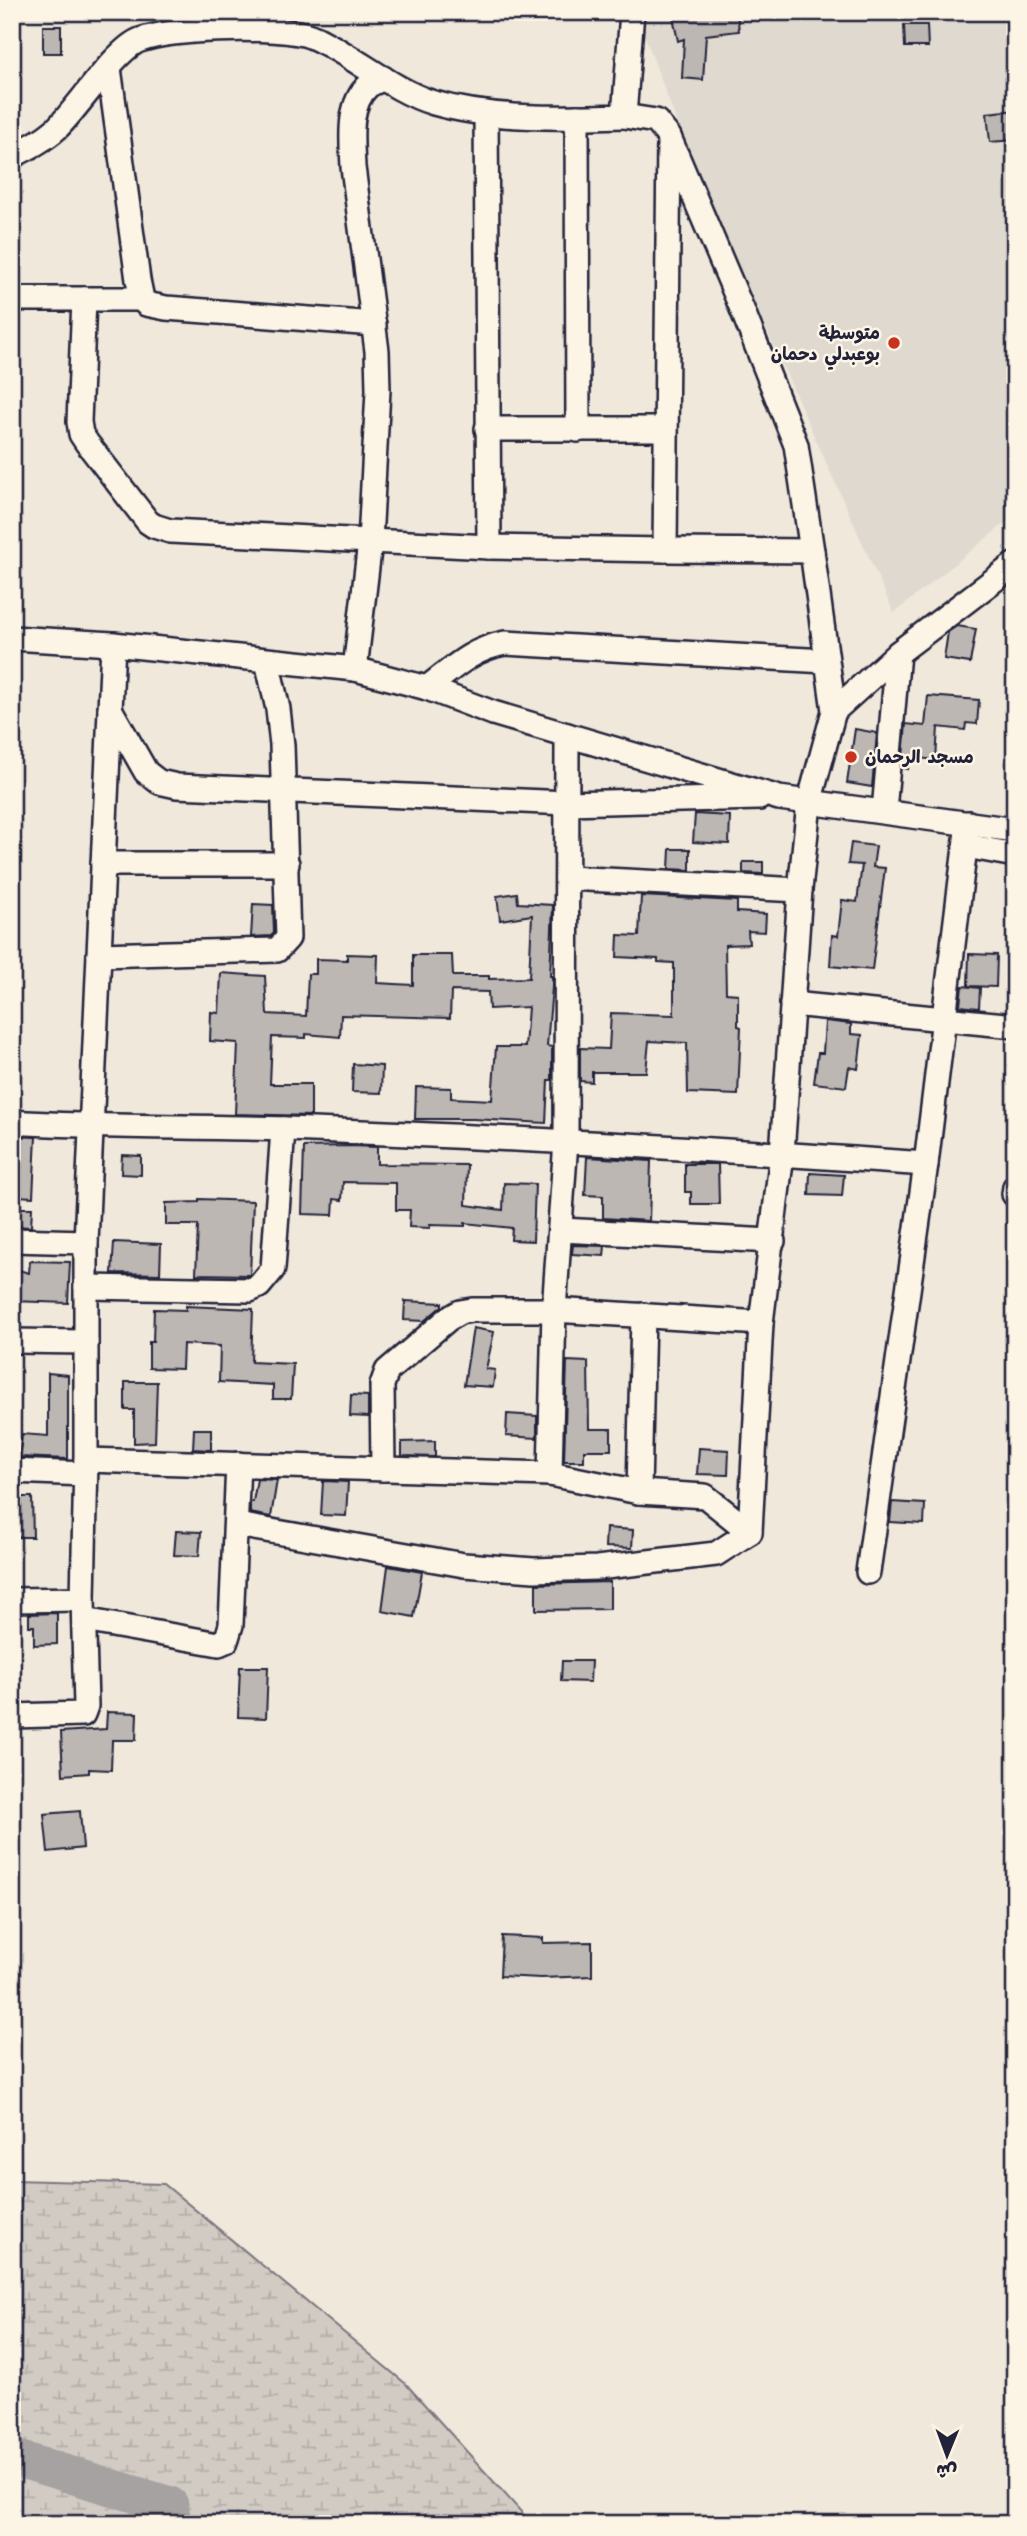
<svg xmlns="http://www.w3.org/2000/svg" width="1027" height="2536" font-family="Kalam,'Playpen Sans Arabic',sans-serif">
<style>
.built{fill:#e0d9cf}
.wetland{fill:url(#wetland-marsh);stroke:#7a767f;stroke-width:2}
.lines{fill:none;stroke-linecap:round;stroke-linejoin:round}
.river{stroke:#a6a2a2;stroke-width:37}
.building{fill:#bcb7b3;stroke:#22223b;stroke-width:2}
.minor-casing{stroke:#22223b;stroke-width:28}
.minor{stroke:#fcf5e5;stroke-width:23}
.poi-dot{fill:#c8321e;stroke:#fcf5e5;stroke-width:2.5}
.labels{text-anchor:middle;stroke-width:5;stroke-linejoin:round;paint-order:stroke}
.poi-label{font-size:18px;font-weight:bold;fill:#22223b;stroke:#fcf5e5;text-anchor:end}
</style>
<defs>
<pattern id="wetland-marsh" width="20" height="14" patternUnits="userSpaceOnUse" patternTransform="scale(1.75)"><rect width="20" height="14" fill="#d1cbc3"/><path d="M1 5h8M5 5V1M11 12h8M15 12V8" fill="none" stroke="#b3aea8"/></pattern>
</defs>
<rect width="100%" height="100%" fill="#efe8db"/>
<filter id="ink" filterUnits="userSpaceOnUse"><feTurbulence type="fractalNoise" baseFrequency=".0143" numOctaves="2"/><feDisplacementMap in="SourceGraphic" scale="14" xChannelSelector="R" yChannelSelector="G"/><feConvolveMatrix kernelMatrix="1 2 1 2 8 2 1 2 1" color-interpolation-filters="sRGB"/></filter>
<g filter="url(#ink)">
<polygon class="built" points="645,12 1015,13 1015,515 894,613 695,171 644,34"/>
<polygon class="wetland" points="12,2180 164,2184 406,2384 532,2524 12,2524"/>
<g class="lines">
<polyline class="river" points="12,2457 170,2505 173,2524"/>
</g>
<g class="building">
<polygon points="672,12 737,12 739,31 706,35 703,80 682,78 684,39 678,41"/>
<polygon points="904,25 927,25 928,47 905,47"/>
<rect x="43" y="26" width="18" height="27"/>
<polygon points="1015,110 1015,140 990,142 987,113"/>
<polygon points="957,626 976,629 970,663 944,659 948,632"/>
<polygon points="928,696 979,700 977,724 966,723 965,730 938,727 936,760 909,757 908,769 902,768 906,724 925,726"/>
<polygon points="855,729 877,733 872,787 847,783"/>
<polygon points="695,814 730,816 729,844 693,842"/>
<polygon points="851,843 876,846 873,867 885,868 872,970 830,966 832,935 838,936 842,900 857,902 862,865 848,864"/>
<polygon points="670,849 690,849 690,870 669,869"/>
<polygon points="743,862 763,862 763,874 743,873"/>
<polygon points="517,893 518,903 553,905 550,976 552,976 552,987 547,1046 552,1047 552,1080 548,1080 546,1123 473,1119 415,1119 416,1087 451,1088 451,1098 492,1100 496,1047 525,1047 528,1007 489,1009 488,992 451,991 450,1018 341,1015 340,1037 306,1034 306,1038 272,1037 270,1084 311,1084 311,1116 235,1114 238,1043 210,1041 211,1012 219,1013 221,973 265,976 267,1014 306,1016 308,974 316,974 316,959 347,960 347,954 378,955 377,983 413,985 413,955 452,955 453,976 489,976 489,979 529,978 532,915 500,920 497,896"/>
<polygon points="641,896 737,901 737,912 766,914 765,932 748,931 749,944 725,945 726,993 738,994 738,1026 741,1027 738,1095 688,1093 687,1043 649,1041 646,1072 592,1072 592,1082 580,1081 580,1048 609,1049 611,1013 674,1015 674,963 658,962 658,959 617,957 618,935 639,936"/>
<polygon points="253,904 273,905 274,933 271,936 251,937"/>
<polygon points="969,954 997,955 996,987 968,986"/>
<polygon points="962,986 980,988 979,1008 960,1006"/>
<polygon points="825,1021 851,1024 851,1034 862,1035 858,1069 849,1067 846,1087 814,1083 818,1053 823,1053"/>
<polygon points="353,1064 382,1066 381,1093 352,1092"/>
<polygon points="12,1136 36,1137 33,1197 17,1196 18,1171 12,1171"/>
<polygon points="350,1146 377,1147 377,1164 467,1165 466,1205 503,1210 504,1183 535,1184 533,1241 511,1240 512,1228 465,1223 465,1226 430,1225 430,1228 409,1227 410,1210 396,1210 396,1183 343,1182 342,1200 334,1199 333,1215 302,1214 304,1147"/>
<polygon points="122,1155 141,1156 141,1175 121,1174"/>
<polygon points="587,1157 651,1161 649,1221 603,1218 603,1196 585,1195"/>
<polygon points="685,1164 718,1164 719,1204 691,1204 691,1192 685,1192"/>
<polygon points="810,1173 844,1175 842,1196 809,1195"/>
<polygon points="199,1199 253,1201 250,1275 196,1274 198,1225 166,1225 166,1203 199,1202"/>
<polygon points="12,1208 32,1208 31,1227 12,1226"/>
<polygon points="114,1242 161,1244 160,1274 112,1273"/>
<polygon points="573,1245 605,1246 604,1256 572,1254"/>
<polygon points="30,1261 70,1262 68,1303 12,1301 12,1268 29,1273"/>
<polygon points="405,1301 442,1303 442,1306 424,1321 404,1320"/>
<polygon points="186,1306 253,1309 251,1362 293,1364 291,1399 273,1399 273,1385 219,1382 220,1346 183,1344 182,1369 149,1368 149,1342 153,1342 154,1309 186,1310"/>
<polygon points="473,1328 494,1332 486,1369 495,1370 493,1387 464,1385"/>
<polygon points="567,1361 588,1362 589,1429 611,1429 611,1450 584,1450 584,1461 564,1461"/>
<polygon points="48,1373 68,1375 68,1459 19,1457 22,1434 48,1436"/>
<polygon points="125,1382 157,1382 155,1442 134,1443 134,1410 125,1410"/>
<polygon points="351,1395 368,1396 368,1417 350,1416"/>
<polygon points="507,1414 537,1416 537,1438 506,1436"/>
<polygon points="194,1429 211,1429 211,1450 193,1449"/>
<polygon points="435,1441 435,1457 402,1456 402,1442"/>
<polygon points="699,1448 729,1450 728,1475 697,1474"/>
<polygon points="257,1479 277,1480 271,1517 250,1513 250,1502 253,1502"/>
<polygon points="323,1481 348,1482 346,1516 321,1515"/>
<polygon points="12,1497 32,1497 33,1537 12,1537"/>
<polygon points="892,1502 925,1504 924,1524 890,1522"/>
<polygon points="606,1528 633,1530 632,1548 605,1547"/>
<polygon points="176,1531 201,1532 199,1556 174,1555"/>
<polygon points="388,1566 422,1572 414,1617 382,1611"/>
<polygon points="610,1582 610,1609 536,1610 536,1584"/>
<polygon points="57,1613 57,1644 34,1645 34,1626 29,1626 29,1614"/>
<polygon points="562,1661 591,1661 590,1682 561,1681"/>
<polygon points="240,1667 268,1667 266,1718 238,1717"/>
<polygon points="107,1712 137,1713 136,1740 112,1740 111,1770 89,1769 89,1773 63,1775 61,1732 106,1729"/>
<polygon points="80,1811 83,1848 48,1852 44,1814"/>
<polygon points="502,1936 543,1938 543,1943 592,1942 592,1976 541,1978 500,1976"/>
</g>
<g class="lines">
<g class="minor-casing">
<g id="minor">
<polyline points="109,68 138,280 142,299 146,304 166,308 374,324"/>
<polyline points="486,113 489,547"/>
<polyline points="624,116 656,121 669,137 742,309 796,445 812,551"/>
<polyline points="577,117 578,430"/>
<path d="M12 156C28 148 44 140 57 128 78 108 116 49 140 40 175 28 261 27 298 33 307 34 316 38 323 42 359 60 396 92 434 103 494 120 562 118 624 116L632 12"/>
<polyline points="12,299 142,299"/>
<polyline points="84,299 79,422 81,434 87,443 148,522 154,526 170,531 489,547 665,550 669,137"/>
<polyline points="487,429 665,429"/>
<polyline points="12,638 113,644 86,1242 86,1460 83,1599 86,1706 83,1714 12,1716"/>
<polyline points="113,644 355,669 427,688 493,713 779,798 1015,830"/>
<path d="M355 669 370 542 378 390 377 351 353 167C352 142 347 105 368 86 372 83 379 81 383 78"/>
<path d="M427 688C453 668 472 649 505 643L826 661"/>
<polyline points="110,709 146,772 159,782 177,786 567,803 759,798"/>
<polyline points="834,711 898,653 1015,564"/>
<polyline points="884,811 898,653"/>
<polyline points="966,846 1015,855"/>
<polyline points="103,864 287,864"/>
<polyline points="567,878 800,890"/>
<polyline points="99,955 277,950 288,938 282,745 278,709 267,661"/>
<polyline points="792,1004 1015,1026"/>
<path d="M12 1122C104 1128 195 1126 287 1129 500 1137 713 1149 926 1164"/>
<polyline points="1014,1194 1015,1187"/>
<polyline points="561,1230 773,1241"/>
<polyline points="12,1240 86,1242"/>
<polyline points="86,1287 250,1290 259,1286 273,1269 283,1129"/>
<polyline points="12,1341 86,1342"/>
<polyline points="86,1460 550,1474 639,1492 705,1496 750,1532 761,1323 782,1154 800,890 809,803 834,711 812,551 665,550"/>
<polyline points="383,1469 382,1385 387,1371 448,1319 460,1312 472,1310 554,1310 761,1323"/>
<polyline points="12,1471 85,1474"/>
<polyline points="550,1474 554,1310 566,1141 567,735"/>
<polyline points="639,1492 643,1315"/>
<polyline points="237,1525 464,1565 534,1570 597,1568 716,1554 750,1532"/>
<polyline points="868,1572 926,1164 968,823"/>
<polyline points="12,1600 83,1599"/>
<polyline points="84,1620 219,1644 226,1641 231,1625 238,1464"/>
</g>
</g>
<use href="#minor" class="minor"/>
</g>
</g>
<g class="poi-dot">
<circle cx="894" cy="343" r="7"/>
<circle cx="851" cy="757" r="7"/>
</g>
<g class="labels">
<g class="poi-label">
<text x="880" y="339">متوسطة<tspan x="880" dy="21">بوعبدلي دحمان</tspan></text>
<text x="865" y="763" text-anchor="start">مسجد الرحمان</text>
</g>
</g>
<rect width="1027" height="2536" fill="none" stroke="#fcf5e5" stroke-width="42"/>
<rect x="21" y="21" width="985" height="2494" fill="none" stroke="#22223b" stroke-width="2.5" filter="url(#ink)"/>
<g transform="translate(947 2455) rotate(181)" stroke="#fcf5e5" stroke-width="5" paint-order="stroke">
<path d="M0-5L12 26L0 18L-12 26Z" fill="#22223b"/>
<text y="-10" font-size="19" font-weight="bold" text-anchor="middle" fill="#22223b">ش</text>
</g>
</svg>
